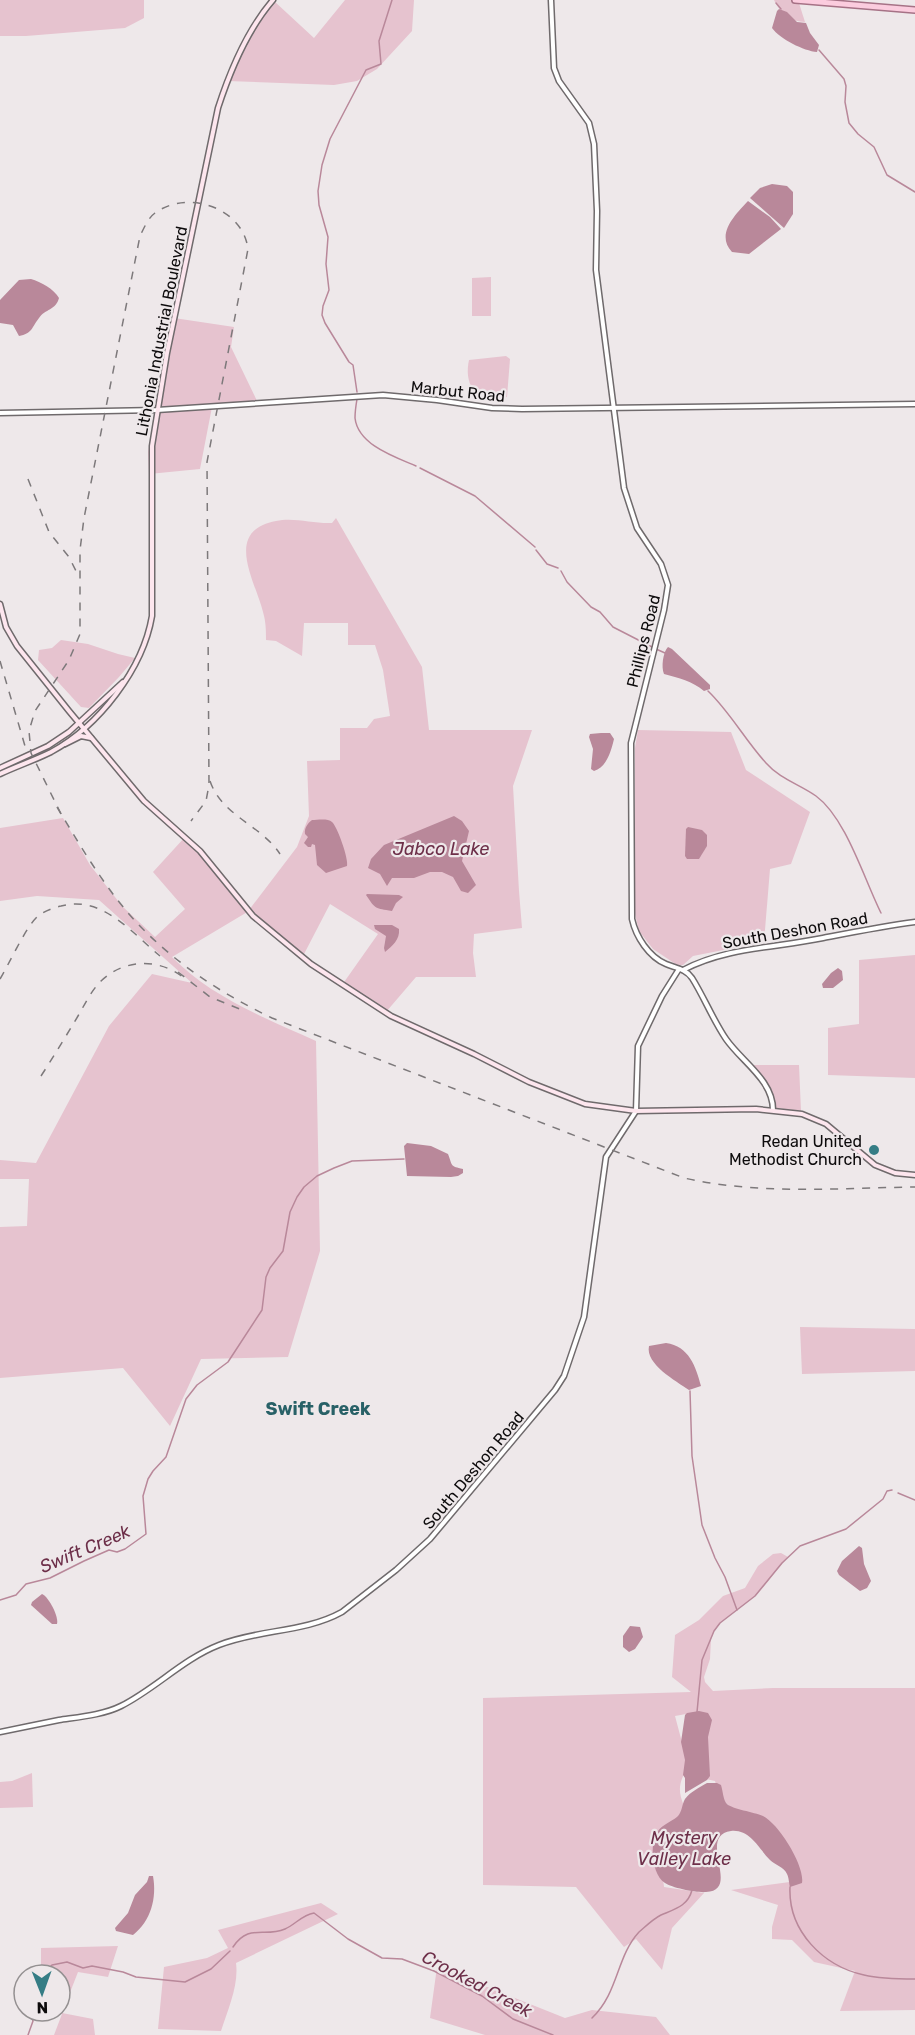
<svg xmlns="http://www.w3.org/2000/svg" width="915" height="2035" font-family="Rubik,sans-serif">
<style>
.green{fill:#e6c3cf}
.water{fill:#b9889a}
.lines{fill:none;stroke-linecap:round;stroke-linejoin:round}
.stream{stroke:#b9889a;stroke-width:1.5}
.tertiary-casing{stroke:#6f6a6c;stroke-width:7}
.secondary-casing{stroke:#6f6a6c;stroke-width:7}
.primary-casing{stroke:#a67286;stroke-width:8}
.tertiary{stroke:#fff;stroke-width:4}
.secondary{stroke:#fde6ee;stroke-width:4}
.primary{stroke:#fbccde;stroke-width:5}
.rail{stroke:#7d797b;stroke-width:1.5;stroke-dasharray:8 8;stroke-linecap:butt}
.poi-dot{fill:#357d85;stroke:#eee8ea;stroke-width:2}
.labels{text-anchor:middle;stroke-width:4.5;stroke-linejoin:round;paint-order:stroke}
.street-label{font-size:16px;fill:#0d0b0c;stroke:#eee8ea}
.poi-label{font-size:16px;fill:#0d0b0c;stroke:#eee8ea;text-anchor:end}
.water-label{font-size:18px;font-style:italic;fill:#6d2f49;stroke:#eee8ea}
.neighbourhood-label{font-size:18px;font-weight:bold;fill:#286167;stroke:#eee8ea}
</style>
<rect width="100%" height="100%" fill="#eee8ea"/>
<g class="green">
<polygon points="0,0 144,0 144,18 125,28 26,36 0,36"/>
<polygon points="345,0 414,0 412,31 377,69 357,81 334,85 227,81 256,23 274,1 314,38"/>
<path d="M774 0H798L805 22C791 22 780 13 774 0Z"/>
<polygon points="491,277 491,316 472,316 472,278"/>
<polygon points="174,318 234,327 231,347 258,403 212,407 200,469 149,474 148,452"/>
<path d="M506 356 510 359 507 397C479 406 463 387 469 360Z"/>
<path d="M336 518 422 667 429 730H532L513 786 519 891 522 928 474 934 473 953 476 977H416L386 1012 342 985 378 934 330 904 303 956 249 911 172 957C211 997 265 1018 316 1041L320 1251 288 1357 201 1359 170 1426 123 1368 0 1378V1227L27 1226 29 1179H0V1160L36 1163 109 1026 152 974 192 983 99 900 37 896 0 901V828L63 818 90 865 122 906 155 937 185 909 153 872 185 837 203 852 230 891 249 910 297 847 309 816 307 761 340 760V728H367L374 719 390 716 383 670 375 645H348V623H304L302 656 276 641 266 640C266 631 266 622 263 612 255 580 223 531 276 521 294 517 314 524 332 523Z"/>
<polygon points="61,640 88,644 118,654 135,658 119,677 89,708 81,707 38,660 39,650 52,648"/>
<polygon points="638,730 731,732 746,770 810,812 791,864 770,869 764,942 693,956 683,965 677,965 653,949 639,931 635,914 635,748"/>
<polygon points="915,955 915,1078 828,1075 828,1028 859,1024 859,960"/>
<polygon points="751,1065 799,1065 801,1111 776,1108 771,1089"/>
<polygon points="800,1327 915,1329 915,1371 802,1374"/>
<path d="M781 1553 788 1557 755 1596 720 1623 714 1631 711 1639 710 1659 704 1677 705 1682 713 1691 773 1688H915V2010L840 2011 855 1971 814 1962 792 1940 772 1939V1927L778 1905 731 1890 797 1881 719 1795 715 1781 706 1779 686 1714 675 1716 688 1765C681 1781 676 1787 684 1806L662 1870 664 1887 704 1893 672 1928 662 1970 636 1939 624 1947 576 1887 483 1885V1698L691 1692 672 1677 675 1635 699 1620 723 1596 745 1588 758 1566 773 1554Z"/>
<polygon points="32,1773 33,1807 0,1808 0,1782 12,1781"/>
<path d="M321 1903 338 1914 236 1963C239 1985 228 2009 221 2031L158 2029 164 1967 207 1958 228 1948 218 1930Z"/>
<polygon points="118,1946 108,1977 78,1972 62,2013 93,2019 95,2035 54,2035 62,2014 60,2011 60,1975 41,1975 41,1948"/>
<polygon points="437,1967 565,2018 592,2010 656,2017 670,2035 485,2035 430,2018"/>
</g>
<g class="water">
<path d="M779 9 787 12 797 22 806 23 810 33 819 45 817 52C804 51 780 39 772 28L777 11Z"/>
<polygon points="772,184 787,186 793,192 793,214 784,228 750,198 760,188"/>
<path d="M748 201 770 217 781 229 749 254 732 252C715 234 736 214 748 201Z"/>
<path d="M31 279C41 282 54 289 59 298 56 310 45 309 39 318 32 327 32 334 19 336L13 325 0 323V300L19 280Z"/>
<path d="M668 647 672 649 710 685V689L704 691C692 681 679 678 664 674 661 667 663 652 668 647Z"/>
<path d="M601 733H610L614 739C611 751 607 767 594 771L591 769 593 749 589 737 590 734Z"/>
<polygon points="454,816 462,821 469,831 462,861 476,885 468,893 461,891 453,877 442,872 430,872 414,878 392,878 387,886 380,874 368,868 371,859 384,845"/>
<path d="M312 820C317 820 328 818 332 822 337 826 349 859 347 866L326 873 317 865 315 845 312 844 311 847H308L304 843 308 837 305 834C304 828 308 823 312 820Z"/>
<polygon points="688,827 702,830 707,835 707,846 699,859 687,859 685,856 686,829"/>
<path d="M367 894 399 895 403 897 396 903 392 911C375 908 376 910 366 895Z"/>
<path d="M374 925H392L399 929C400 940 392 946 385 952L384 948 386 936 375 929Z"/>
<polygon points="838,968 842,971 843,980 833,988 823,988 822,984 831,973"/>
<path d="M407 1143 431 1146 448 1154C453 1167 450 1166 463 1169V1173L458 1176 451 1177 407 1176 404 1146Z"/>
<path d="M666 1343C689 1346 696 1367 701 1386L689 1390C676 1381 645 1364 649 1346Z"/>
<polygon points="859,1546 862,1548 864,1564 871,1581 867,1588 860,1591 839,1575 837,1571 842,1561"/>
<path d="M42 1594C49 1597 59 1617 57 1624H52L31 1605 32 1602Z"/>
<polygon points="630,1626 640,1627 643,1637 635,1649 629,1652 623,1647 623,1636"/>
<polygon points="699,1711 708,1713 712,1720 708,1737 710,1776 707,1780 685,1793 685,1778 683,1775 685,1760 681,1742 685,1715 687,1713"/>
<path d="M707 1783H717L721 1785C723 1791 723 1800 727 1804 732 1809 754 1812 763 1816 779 1824 805 1866 802 1883L790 1887C789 1884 789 1878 787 1874 784 1867 775 1865 770 1860 759 1849 750 1829 731 1831 696 1836 742 1891 706 1892 698 1893 672 1888 665 1883 653 1876 650 1849 655 1837 660 1824 669 1824 678 1816 682 1812 682 1804 685 1799 690 1792 700 1787 707 1783Z"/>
<path d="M149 1876H153C157 1898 151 1921 133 1935L116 1931 115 1928 128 1913 135 1895 147 1882Z"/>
</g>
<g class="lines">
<g class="stream">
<polyline points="776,3 781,9"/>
<polyline points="819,50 844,79 846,86 845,102 849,123 858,134 874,147 887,175 915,192"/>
<polyline points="357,392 353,365 349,362 325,323 322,315 323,306 329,290 326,264 328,237 319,205 318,191 322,165 330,139 366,70 381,64 379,41 392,0"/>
<path d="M357 399C356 405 355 412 355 418 358 445 395 457 416 466"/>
<polyline points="420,468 475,496 535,547"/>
<polyline points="536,550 547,564 558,568"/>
<polyline points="561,571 567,582 591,607 600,612 613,627 652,647"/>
<polyline points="656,649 665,653"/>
<path d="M708 691C730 712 745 740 766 763 780 779 799 784 816 796 846 818 864 879 881 913"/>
<polyline points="690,1391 692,1456 702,1525 715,1558 725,1577 737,1610"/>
<polyline points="898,1493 915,1500"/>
<polyline points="0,1600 16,1595 26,1584 50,1578 84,1561 109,1550 117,1552 125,1549 146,1534 143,1496 148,1479 153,1471 166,1457 186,1399 197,1385 228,1362 262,1310 266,1277 270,1268 283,1251 290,1212 297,1197 304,1187 317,1176 334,1168 352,1161 404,1159"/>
<polyline points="697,1712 702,1660 714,1631 720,1623 755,1596 782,1563 800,1546 846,1529 883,1499 887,1491 892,1490"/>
<path d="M790 1887C788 1931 823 1966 864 1975 881 1979 898 1979 915 1979"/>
<path d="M233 1947C249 1923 264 1938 285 1929 296 1924 302 1915 314 1913L348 1939 382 1958 402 1959 434 1971 482 1996 513 2019 553 2035"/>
<polyline points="42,1975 52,1965 67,1962 83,1968 92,1966 123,1972 136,1977 185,1982 211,1969 230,1951"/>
<path d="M592 2018C619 1992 616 1957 639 1932 646 1926 653 1919 661 1915 675 1909 688 1906 692 1890"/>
<polyline points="28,2035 33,2021 30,2011"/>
</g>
<g class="tertiary-casing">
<g id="tertiary">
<path d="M551 0 554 68 559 81 589 123 594 144 597 211 596 270 624 488 637 528 661 564 668 585 664 610 631 743 632 919C636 937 649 957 666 964 676 968 686 969 692 978 704 997 713 1020 726 1039 742 1062 773 1080 773 1110"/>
<polyline points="0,413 157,410 383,395 437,400 492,408 522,409 915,404"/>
<path d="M683 970C727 947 775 948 823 938 854 932 884 926 915 922"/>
<path d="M0 1732C20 1728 39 1724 59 1720 79 1717 103 1715 121 1706 155 1689 183 1659 219 1645 259 1629 304 1633 342 1612L396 1570 430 1539 555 1390 564 1376 584 1317 606 1157 636 1111 638 1046 662 996 679 969"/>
</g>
</g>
<g class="secondary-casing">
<g id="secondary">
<polyline points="0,604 6,627 17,646 69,711 144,801 200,851 253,916 311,964 391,1016 474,1054 529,1082 585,1104 636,1111 756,1109 802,1114 826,1124 875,1165 895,1173 915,1175"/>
<polyline points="65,744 81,736 91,738"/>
<polyline points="0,768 48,746 69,732 123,682"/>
<path d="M0 774C17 766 35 760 51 752 99 726 143 669 152 616V446L167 353 218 108C230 71 247 30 273 0"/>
</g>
</g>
<g class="primary-casing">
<polyline id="primary" points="795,0 915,10"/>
</g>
<use href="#tertiary" class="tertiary"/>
<use href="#secondary" class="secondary"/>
<use href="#primary" class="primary"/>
<g class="rail">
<polyline points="28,479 49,532 69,557 78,575"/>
<polyline points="0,661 25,746"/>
<path d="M210 781C222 816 261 825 280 854"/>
<path d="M57 807C81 847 106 890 138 924 176 964 222 994 272 1018L684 1178C760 1195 838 1188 915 1187"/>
<path d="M61 814 31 753 29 731 35 711 69 660 80 634V550L84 518 140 236C144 228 148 218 155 213 188 189 243 208 248 249L207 462 209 785 206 801 191 821"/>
<polyline points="178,972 210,997 242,1010"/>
<path d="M0 979C9 964 25 929 36 918 42 912 52 908 61 906 102 895 131 932 160 956"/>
<path d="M41 1076C54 1056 66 1036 78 1016 85 1004 91 991 101 981 124 959 158 958 183 977"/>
</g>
</g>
<circle class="poi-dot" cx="874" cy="1150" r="6"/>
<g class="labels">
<g class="street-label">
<text transform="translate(161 331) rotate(-79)" y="6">Lithonia Industrial Boulevard</text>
<text transform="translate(458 391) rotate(6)" y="6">Marbut Road</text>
<text transform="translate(643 641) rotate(-76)" y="6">Phillips Road</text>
<text transform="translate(795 930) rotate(-10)" y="6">South Deshon Road</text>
<text transform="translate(473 1470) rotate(-50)" y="6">South Deshon Road</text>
</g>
<g class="poi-label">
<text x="862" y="1147">Redan United<tspan x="862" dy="18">Methodist Church</tspan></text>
</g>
<g class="water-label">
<text x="441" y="855">Jabco Lake</text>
<text transform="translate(85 1549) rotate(-23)" y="6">Swift Creek</text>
<text x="684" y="1844">Mystery<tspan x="684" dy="21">Valley Lake</tspan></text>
<text transform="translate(477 1984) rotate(28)" y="6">Crooked Creek</text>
</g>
<g class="neighbourhood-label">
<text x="318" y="1415">Swift Creek</text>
</g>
</g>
<g transform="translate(42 1993) rotate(179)"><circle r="28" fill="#eee8ea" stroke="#949091" stroke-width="1.5"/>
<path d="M0-4.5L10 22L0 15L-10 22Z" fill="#357d85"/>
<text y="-9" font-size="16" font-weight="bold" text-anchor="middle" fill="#0d0b0c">N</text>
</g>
</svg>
